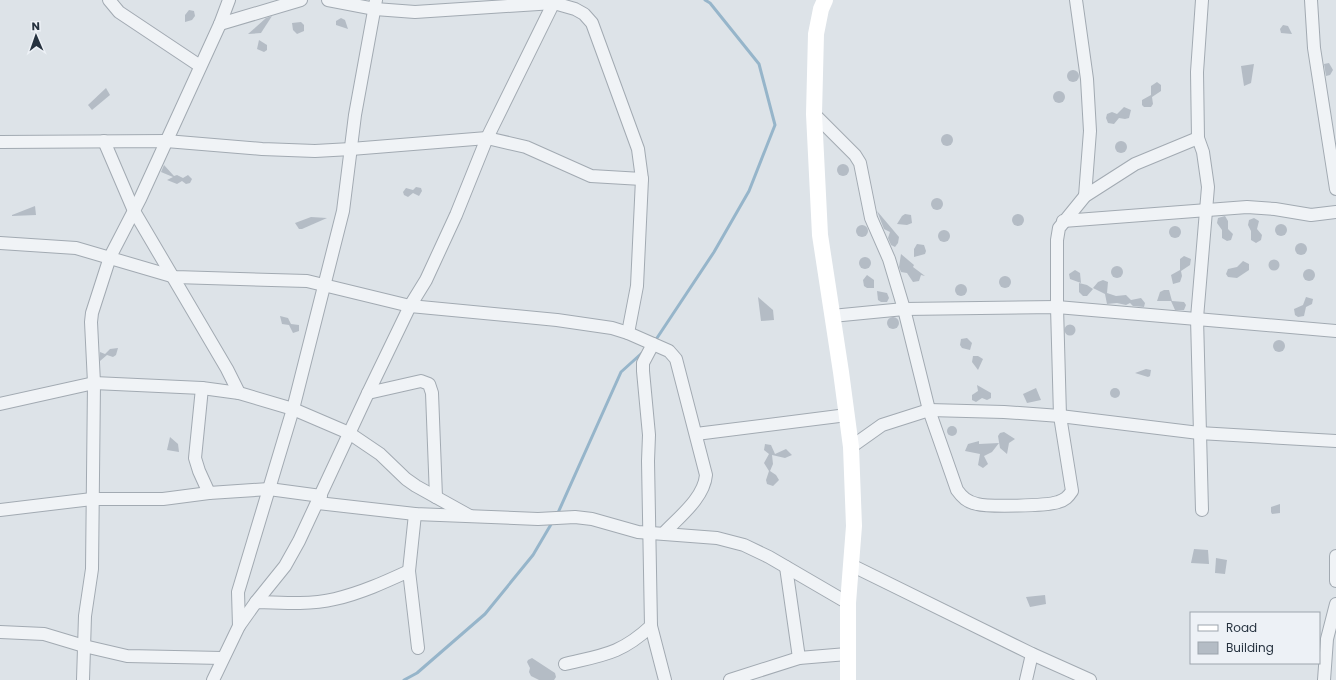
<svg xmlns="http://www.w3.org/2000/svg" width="1336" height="680" font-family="Poppins,sans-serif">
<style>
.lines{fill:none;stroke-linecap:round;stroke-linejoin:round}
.stream{stroke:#96b5ca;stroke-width:3}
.building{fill:#b4bcc5}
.minor-casing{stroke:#a2aab2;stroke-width:14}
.minor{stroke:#f0f3f6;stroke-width:12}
.secondary{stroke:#fff;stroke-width:16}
</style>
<rect width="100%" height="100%" fill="#dde3e8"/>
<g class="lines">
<g class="stream">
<polyline points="655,341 714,252 749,191 775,125 759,64 710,3 705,0"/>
<polyline points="557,515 621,372 642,353"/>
<polyline points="404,680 417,673 485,614 533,555 553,521"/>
</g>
</g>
<g class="building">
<polygon points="189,10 194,11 195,16 192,20 185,22 185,15"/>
<polygon points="272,16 261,33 248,34 266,18"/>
<polygon points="341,18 345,20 348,29 336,25 336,21"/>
<polygon points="301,22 304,25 304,31 297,34 293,30 292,23"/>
<polygon points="1283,25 1288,26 1292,34 1281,33 1280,29"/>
<polygon points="259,40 267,45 267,50 264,52 257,49"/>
<polygon points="1329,63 1333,70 1330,75 1326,76 1324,64"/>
<polygon points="1254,64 1251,83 1244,86 1241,66"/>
<circle cx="1073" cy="76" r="6"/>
<polygon points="1157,82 1161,85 1161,91 1152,97 1153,104 1151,107 1144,107 1142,105 1142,100 1151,95 1151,86"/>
<polygon points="106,88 110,95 92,110 88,105"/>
<circle cx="1059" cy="97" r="6"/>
<polygon points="1124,107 1131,110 1129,118 1125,119 1119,118 1114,124 1108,123 1106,118 1107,114 1112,112 1117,114"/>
<circle cx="947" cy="140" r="6"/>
<circle cx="1121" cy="147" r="6"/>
<circle cx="843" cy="170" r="6"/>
<polygon points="164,165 174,176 177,175 183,178 188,175 192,179 190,183 186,184 182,181 177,184 167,180 173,177 161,172"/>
<polygon points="416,187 421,188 422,191 419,196 413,193 408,197 404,195 403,192 406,188 413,190"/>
<circle cx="937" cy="204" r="6"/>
<polygon points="35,206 36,215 12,216 12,215"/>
<polygon points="877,211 899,237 898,243 895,247 891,245 888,238 890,232 884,229"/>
<polygon points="905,214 911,215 912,223 907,225 897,224 902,216"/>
<circle cx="1018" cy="220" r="6"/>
<polygon points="1225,216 1228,221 1228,229 1233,234 1231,240 1227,241 1222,238 1222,230 1217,223 1218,218"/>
<polygon points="311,217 327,218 302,229 299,229 295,223"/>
<polygon points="1254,218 1259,221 1257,229 1262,235 1261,240 1256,243 1251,240 1251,231 1248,225 1249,220"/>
<circle cx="1281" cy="230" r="6"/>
<circle cx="862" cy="231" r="6"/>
<circle cx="1175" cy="232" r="6"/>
<circle cx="944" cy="236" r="6"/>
<circle cx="1301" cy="249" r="6"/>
<polygon points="917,244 924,245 926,251 925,254 914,257 914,249"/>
<polygon points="901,254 914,265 913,267 925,276 921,275 919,281 913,282 907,273 901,272 899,267"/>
<polygon points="1184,256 1191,259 1190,265 1181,271 1182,276 1180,282 1173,284 1171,275 1180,270 1180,259"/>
<circle cx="865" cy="263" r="6"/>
<circle cx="1274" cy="265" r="5.5"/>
<polygon points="1243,261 1249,264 1249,270 1237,278 1228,277 1226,274 1228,269 1237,267"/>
<circle cx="1117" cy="272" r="6"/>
<circle cx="1309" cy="275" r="6"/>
<polygon points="1075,270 1080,273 1081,283 1070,279 1069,274"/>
<polygon points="867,275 874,280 874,288 867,288 864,286 863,280"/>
<circle cx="1005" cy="282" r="6"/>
<polygon points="1103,280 1108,282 1107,293 1116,296 1126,295 1131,300 1141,298 1145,303 1144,307 1133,306 1130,303 1126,305 1117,303 1107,304 1105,294 1093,288 1098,282"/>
<polygon points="1079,283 1087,285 1093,289 1087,296 1083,296 1079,292"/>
<circle cx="961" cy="290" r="6"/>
<polygon points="1164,290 1169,290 1172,301 1184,302 1186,305 1184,310 1175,310 1171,301 1157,301 1160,292"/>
<polygon points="877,291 887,293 889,298 887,302 881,302 878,300"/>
<polygon points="758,297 773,310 774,320 761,321"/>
<polygon points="1306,297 1313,299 1312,304 1306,307 1304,316 1298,317 1295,315 1294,309 1303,305"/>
<polygon points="280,316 288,318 291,324 299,325 299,331 293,333 289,325 282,324"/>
<circle cx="893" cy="323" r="6"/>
<circle cx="1070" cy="330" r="5.5"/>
<polygon points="967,338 972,343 970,350 962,348 960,345 961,339"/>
<circle cx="1279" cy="346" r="6"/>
<polygon points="118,348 116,355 113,357 107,355 100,361 100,352 105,354 110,349"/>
<polygon points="973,356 978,356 983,359 978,370 972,362"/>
<polygon points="1146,369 1151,370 1150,376 1148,377 1135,373"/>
<polygon points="977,385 991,393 991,398 987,400 982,398 976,402 972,400 972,395 978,391"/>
<circle cx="1115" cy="393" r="5"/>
<polygon points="1036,388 1041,400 1027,403 1023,394"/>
<circle cx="952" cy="431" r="5"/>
<polygon points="1004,432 1015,439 1009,443 1007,454 1000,448 998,436 1000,433"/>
<polygon points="170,437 178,444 179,452 167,450"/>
<polygon points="979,441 979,444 999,443 992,452 984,456 988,464 983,468 978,465 980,454 965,451 968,444"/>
<polygon points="765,444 771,445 775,454 786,449 792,455 785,458 772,455 773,464 770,471 776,475 779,480 773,486 767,484 766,480 769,471 764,463 769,454 764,450"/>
<polygon points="1280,504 1280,513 1272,514 1271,512 1271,507"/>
<polygon points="1194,549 1208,550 1209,564 1191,563"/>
<polygon points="1216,558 1227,560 1225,574 1215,573"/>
<polygon points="1045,595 1046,604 1030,607 1026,597"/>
<polygon points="532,658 555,673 556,677 554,680 539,680 531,676 529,672 530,668 527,662 528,660"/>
</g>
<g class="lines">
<g class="minor-casing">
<g id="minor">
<polyline points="109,0 119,12 200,66"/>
<polyline points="328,0 375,9 415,12 554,3 575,9 584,14 592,23 638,149 642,179 637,286 628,333"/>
<polyline points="1076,0 1087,79 1090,131 1085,196"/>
<polyline points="1311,0 1314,48 1336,189"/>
<polyline points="220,24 301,0"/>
<path d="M814 114 855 155 860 163 871 218 889 259 904 309 929 410 957 490C962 497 967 502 977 504 988 507 1047 506 1058 502 1065 500 1068 497 1072 491L1060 416 1057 307V240L1059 228 1085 196 1135 164 1198 138"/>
<polyline points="104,141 134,211 227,369 239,393 293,409 349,433 380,454 406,479 416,486 470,516"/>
<polyline points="0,142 166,141 262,149 315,151 351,149 487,138 526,147 591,176 642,179"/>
<polyline points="1063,221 1247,207 1275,209 1311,215 1336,212"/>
<path d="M0 243 76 248 175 277 307 281 410 306 557 320 612 328 628 333 669 351 676 359 706 475C704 498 679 517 664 533"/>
<polyline points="832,316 904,309 1057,307 1336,331"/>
<polyline points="653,344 643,363 643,371 649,435 648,461 651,626 665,680"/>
<polyline points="202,388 195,458 199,471 209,493"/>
<polyline points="368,393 421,381 429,384 432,393 436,497"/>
<polyline points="0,404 94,383 202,388 239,393"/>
<polyline points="696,434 847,415"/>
<polyline points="851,447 882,425 929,410 1004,412 1060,416 1199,433 1336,441"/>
<polyline points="318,503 415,514 538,519 575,517 592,519 638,532 717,538 744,545 769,557 848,603"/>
<polyline points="0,510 92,499 163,499 209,493 269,489 321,496"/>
<polyline points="1202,510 1197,318 1208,187 1203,152 1198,138 1197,72 1202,0"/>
<polyline points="415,514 409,571 418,648"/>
<polyline points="1336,556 1336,581"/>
<polyline points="851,565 1032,654 1090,680"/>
<polyline points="786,567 799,658"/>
<path d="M256 602C282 603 309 605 335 599 361 593 385 582 409 571"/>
<polyline points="239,626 238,592 293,409 343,211 355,115 376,0"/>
<polyline points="0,632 44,634 84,646 127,656 222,658"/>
<path d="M565 664C603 655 621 654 651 626"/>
<polyline points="83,680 85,616 92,569 94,383 91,322 92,313 110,257 140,199 220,24 229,0"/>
<polyline points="213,680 239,626 256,602 285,566 299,541 368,393 410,306 426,280 456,215 487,138 555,0"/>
<polyline points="730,680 799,658 847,654"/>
<polyline points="1026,680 1032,654"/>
<polyline points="1324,680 1327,639 1336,604"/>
</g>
</g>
<use href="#minor" class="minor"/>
<polyline class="secondary" points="825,0 821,9 816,34 814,114 820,235 841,372 851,447 854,526 848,603 848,680"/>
</g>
<rect x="1190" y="612" width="130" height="52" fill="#edf1f6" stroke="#9da5ad"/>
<rect x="1198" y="625" width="20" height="6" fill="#ffffff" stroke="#9da5ad"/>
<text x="1226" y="632" font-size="12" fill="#26323f">Road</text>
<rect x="1198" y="642" width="20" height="12" fill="#b4bcc5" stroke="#9da5ad"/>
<text x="1226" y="652" font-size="12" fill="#26323f">Building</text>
<g transform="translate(36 36) rotate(358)" stroke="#edf1f6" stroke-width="3" paint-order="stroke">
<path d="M0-3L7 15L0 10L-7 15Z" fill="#26323f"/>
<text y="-6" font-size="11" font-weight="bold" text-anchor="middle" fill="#26323f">N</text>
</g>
</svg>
